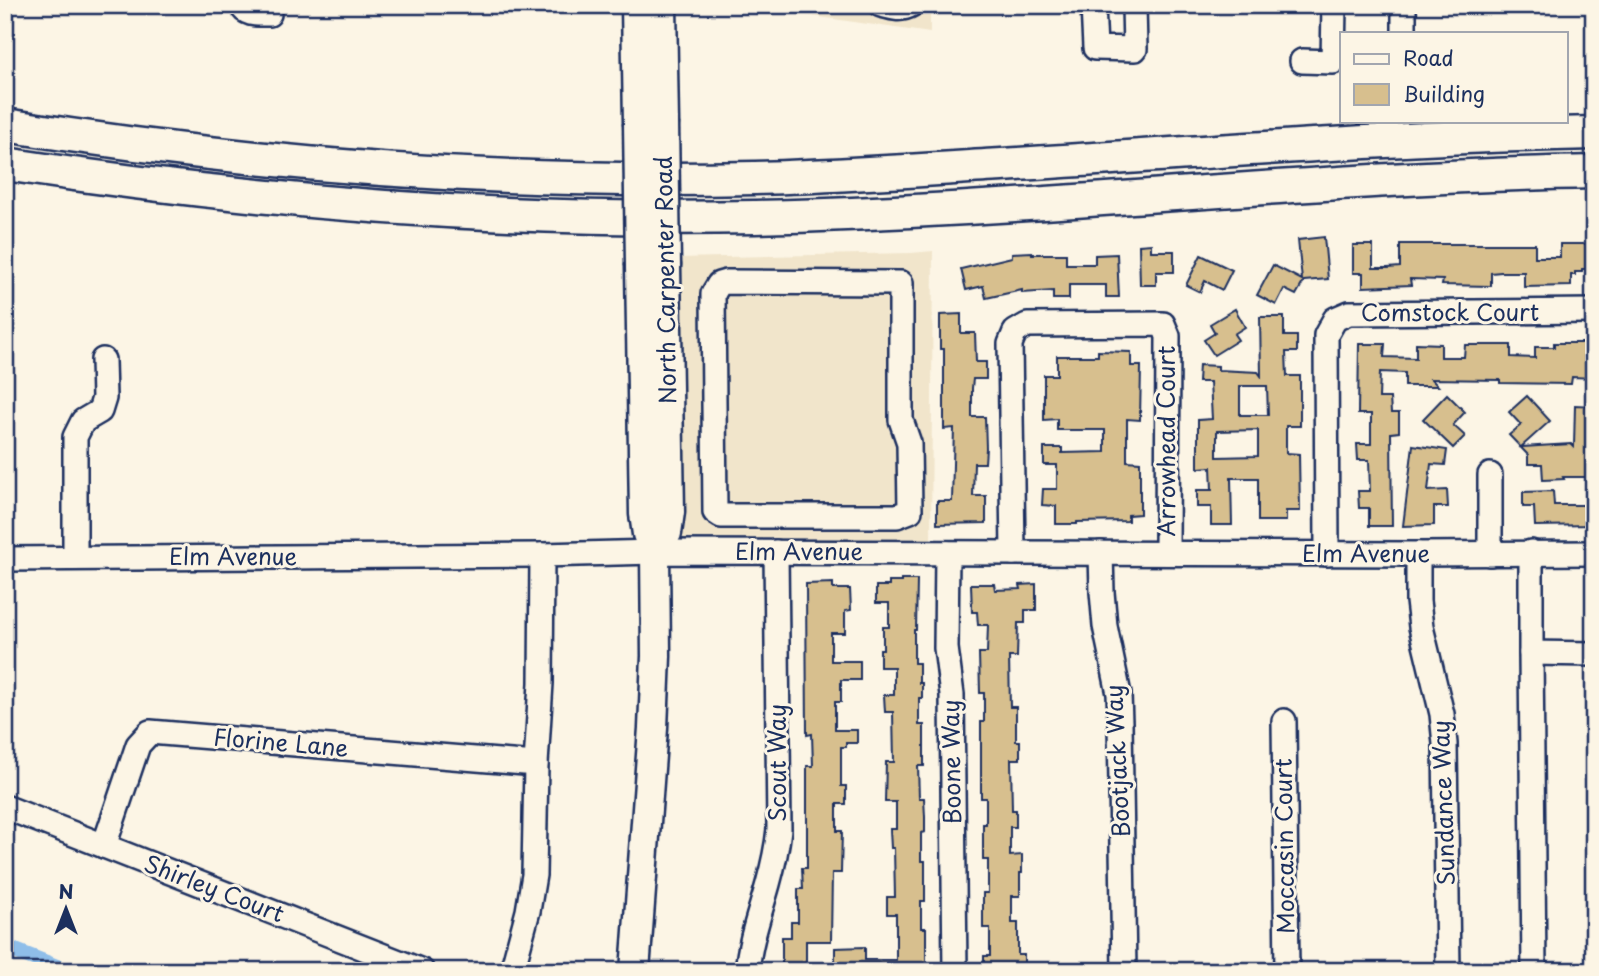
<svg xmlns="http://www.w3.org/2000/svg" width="1599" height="976" font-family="'Playpen Sans',sans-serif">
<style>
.built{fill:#f1e5cb}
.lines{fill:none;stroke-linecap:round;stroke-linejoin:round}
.canal{stroke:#8fbee9;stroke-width:16}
.building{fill:#d7bf8e;stroke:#1b2f5e;stroke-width:2;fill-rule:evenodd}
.minor-casing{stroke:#1b2f5e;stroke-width:28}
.major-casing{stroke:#1b2f5e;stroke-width:33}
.highway-casing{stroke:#1b2f5e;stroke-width:37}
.minor{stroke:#fcf5e5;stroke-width:23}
.major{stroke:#fcf5e5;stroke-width:28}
.highway{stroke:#fcf5e5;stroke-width:32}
.major-bridge-casing{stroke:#1b2f5e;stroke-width:33;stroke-linecap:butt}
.major-bridge{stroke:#fcf5e5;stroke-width:28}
.labels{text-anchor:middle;stroke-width:6;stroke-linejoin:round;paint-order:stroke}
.street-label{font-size:23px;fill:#1b2f5e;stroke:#fcf5e5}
</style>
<rect width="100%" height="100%" fill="#fcf5e5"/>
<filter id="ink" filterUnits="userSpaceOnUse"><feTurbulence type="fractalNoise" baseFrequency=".0143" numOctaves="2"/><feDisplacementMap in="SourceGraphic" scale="14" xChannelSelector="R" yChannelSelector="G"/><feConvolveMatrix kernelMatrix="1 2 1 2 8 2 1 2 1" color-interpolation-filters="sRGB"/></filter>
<g filter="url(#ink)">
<g class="built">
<polygon points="747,5 930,5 930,33 750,7"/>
<polygon points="933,251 931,547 681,547 677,258 911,253"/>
</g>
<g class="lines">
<polyline class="canal" points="5,947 67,971"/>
</g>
<g class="building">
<polygon points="1324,237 1328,279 1304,281 1296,295 1284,289 1276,305 1257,295 1273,265 1302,280 1298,240"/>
<polygon points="1151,244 1151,251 1174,251 1174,272 1156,272 1156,285 1140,285 1139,245"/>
<polygon points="1400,244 1535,244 1535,257 1560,257 1560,244 1588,244 1588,253 1594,254 1594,269 1582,269 1582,272 1575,272 1575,275 1571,275 1571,286 1524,287 1524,272 1501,272 1491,273 1491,286 1442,285 1443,280 1410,279 1411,285 1363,287 1363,273 1353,273 1353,245 1373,245 1373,268 1388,268 1400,267"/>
<polygon points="1032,252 1032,254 1066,254 1066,264 1095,264 1095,255 1117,254 1119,297 1106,297 1106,285 1069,285 1069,299 1053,299 1053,291 1022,293 1022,290 986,298 983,286 966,290 961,269 1012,257 1012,253"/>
<polygon points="1201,255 1232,270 1222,290 1205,281 1200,292 1186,285"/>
<polygon points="1235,309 1245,327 1234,334 1238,340 1214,355 1204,340 1215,333 1210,324"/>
<polygon points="961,314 961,333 975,333 976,362 986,362 986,379 973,379 972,388 972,417 985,417 986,448 985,463 974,463 973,496 986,496 986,523 937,524 937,501 952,501 954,428 944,429 944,349 940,349 940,315"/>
<path d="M1260 317H1284V336H1297V352H1286L1287 376H1300V426H1286V453L1299 454 1300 511H1286V521H1258V478H1231L1232 525H1211V507H1197V490H1212L1211 467 1198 468V420L1212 419 1210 382H1198L1199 365 1218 366V370L1258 372 1261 376ZM1240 386H1267L1268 415H1240ZM1258 430V456L1217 457V431Z"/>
<polygon points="1416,343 1441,344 1441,357 1464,357 1465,345 1511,345 1511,357 1535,358 1535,347 1554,347 1554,343 1594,343 1594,378 1572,377 1571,384 1500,383 1500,380 1431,379 1438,386 1405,386 1405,373 1380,372 1379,398 1390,398 1391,413 1399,413 1399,432 1391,433 1392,526 1369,526 1369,508 1359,508 1358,491 1370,491 1369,460 1358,460 1357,444 1371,444 1371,414 1358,414 1359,344 1385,344 1384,357 1416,358"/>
<polygon points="1098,351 1131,352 1131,366 1141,366 1140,420 1127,419 1127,461 1140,462 1140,514 1128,515 1128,521 1077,522 1077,524 1056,524 1056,506 1042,505 1043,489 1057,489 1057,465 1044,465 1044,448 1062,448 1062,453 1105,452 1105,430 1057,430 1057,419 1044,420 1044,375 1057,375 1057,356 1098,356"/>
<polygon points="1447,394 1465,412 1453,425 1465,436 1453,448 1423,419"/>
<polygon points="1527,396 1550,421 1521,447 1571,444 1574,447 1575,405 1594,406 1594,477 1563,477 1564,479 1543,480 1542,464 1528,464 1528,455 1509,435 1521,425 1509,412"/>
<polygon points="1413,445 1447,450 1445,465 1431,464 1428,491 1447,490 1448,507 1434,507 1434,525 1403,526"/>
<polygon points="1553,491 1554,505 1594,505 1594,525 1535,526 1534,507 1523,507 1523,492"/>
<polygon points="901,580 917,580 916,630 914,630 914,663 919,663 919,683 922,683 922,698 919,698 919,725 924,725 924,766 918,766 919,798 924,798 925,817 925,832 921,833 921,861 925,861 925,901 921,901 921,928 926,928 926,971 835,971 835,948 865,947 865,960 896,960 896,914 887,914 887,897 895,897 894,848 891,848 890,829 896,829 896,802 885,802 886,762 894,762 893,712 885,712 884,695 894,695 894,667 880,667 880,649 883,649 883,627 889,627 889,603 876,603 876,586 889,586 889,582 901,582"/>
<polygon points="833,583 833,589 850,589 851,610 845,611 845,633 831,633 831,661 860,661 860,680 841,680 841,702 835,702 835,730 857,730 857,743 846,743 846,747 841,747 841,786 846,786 846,804 837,804 837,831 842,831 841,873 832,873 831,941 806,941 806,971 782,971 782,937 791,937 791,922 798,922 798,889 803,889 802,868 807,868 807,766 813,766 812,734 807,735 806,584"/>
<polygon points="971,584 994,584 995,590 1021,589 1020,585 1036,584 1036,610 1025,610 1025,623 1018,623 1017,657 1009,657 1010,707 1016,707 1016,741 1020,741 1020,759 1011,759 1012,810 1016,810 1016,827 1010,827 1010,856 1022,855 1022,873 1020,873 1020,896 1012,896 1012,923 1018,923 1018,955 1024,955 1024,971 984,971 984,956 990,956 990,928 983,928 983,893 988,893 988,860 983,860 983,824 986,824 986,798 981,798 981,722 984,722 984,693 980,693 979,653 987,653 988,625 978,625 977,612 972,612"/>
</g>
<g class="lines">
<g class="minor-casing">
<g id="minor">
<path d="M241 5C246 16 258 14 269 14"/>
<path d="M881 5C892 8 901 11 911 5"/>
<polyline points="1093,5 1095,48 1135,49 1134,5"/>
<polyline points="1404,5 1404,33"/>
<polyline points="1302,61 1333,62 1334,5"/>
<polygon points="726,282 901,283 901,420 909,443 910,511 897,516 721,516 715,512 713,294 719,284"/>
<polyline points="1531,552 1531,653 1594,654"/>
<polyline points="947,553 946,648 952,695 955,971"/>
<polyline points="1013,553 1010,344 1015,332 1027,325 1163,324 1168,336 1167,553"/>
<polyline points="1101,553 1102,592 1105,626 1119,694 1120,723 1124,971"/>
<polyline points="1327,554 1326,335 1335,319 1349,313 1594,311"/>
<polyline points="1418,554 1418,601 1421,627 1442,714 1445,744 1448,971"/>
<polyline points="1490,554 1490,475"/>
<polyline points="75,558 75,437 83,421 100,411 104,398 103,360"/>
<polyline points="5,559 542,555 655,552 1418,554 1594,553"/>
<polyline points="1531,653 1534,971"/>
<polyline points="1284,721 1287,971"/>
<polyline points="5,807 422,971"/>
<polyline points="104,846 138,745 150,732 536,764"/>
<polyline points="512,971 528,911 534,875 536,764 541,683 542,555"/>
<path d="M747 971C750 940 760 913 768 884 773 866 777 848 779 829L776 552"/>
</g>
</g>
<g class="major-casing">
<g id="major">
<polyline points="636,5 638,123"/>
<polyline points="662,5 664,123"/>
<polyline points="655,552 667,533 670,512 666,266"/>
<polyline points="635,971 653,728 656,656 655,552 647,534 644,514 640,266"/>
</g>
</g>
<g class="highway-casing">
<g id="highway">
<path d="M5 125C253 165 504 184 755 178 837 176 920 170 1002 165 1199 153 1396 137 1594 133"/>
<path d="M5 164C254 202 503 222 755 217 1035 211 1314 177 1594 172"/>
</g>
</g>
<use href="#minor" class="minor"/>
<use href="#major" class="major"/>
<use href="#highway" class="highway"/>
<g class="major-bridge-casing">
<g id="major-bridge">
<polyline points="638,123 640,266"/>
<polyline points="664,123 666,266"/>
</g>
</g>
<use href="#major-bridge" class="major-bridge"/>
</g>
</g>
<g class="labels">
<g class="street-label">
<text transform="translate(666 280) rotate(-91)" y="8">North Carpenter Road</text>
<text x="1450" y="321">Comstock Court</text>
<text transform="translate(1167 441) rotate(-90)" y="8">Arrowhead Court</text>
<text x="799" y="560">Elm Avenue</text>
<text x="1366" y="562">Elm Avenue</text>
<text x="233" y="565">Elm Avenue</text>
<text transform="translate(281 743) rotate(5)" y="8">Florine Lane</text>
<text transform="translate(1118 761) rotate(-93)" y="8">Bootjack Way</text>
<text transform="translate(952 762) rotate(-91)" y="8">Boone Way</text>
<text transform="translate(778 763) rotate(-90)" y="8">Scout Way</text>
<text transform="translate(1444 803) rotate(-92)" y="8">Sundance Way</text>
<text transform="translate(1285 846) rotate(-91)" y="8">Moccasin Court</text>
<text transform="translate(214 889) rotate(21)" y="8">Shirley Court</text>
</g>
</g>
<rect width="1599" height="976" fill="none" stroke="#fcf5e5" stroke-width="28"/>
<rect x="14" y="14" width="1571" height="948" fill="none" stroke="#1b2f5e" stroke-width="2.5" filter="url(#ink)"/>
<rect x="1340" y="32" width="228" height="91" fill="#fcf5e5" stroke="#a2a6af" stroke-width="2"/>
<rect x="1354" y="54" width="35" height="10" fill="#fcf5e5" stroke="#a2a6af" stroke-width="2"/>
<text x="1403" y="66" font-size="21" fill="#1b2f5e">Road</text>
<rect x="1354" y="84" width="35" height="21" fill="#d7bf8e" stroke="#a2a6af" stroke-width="2"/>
<text x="1403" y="102" font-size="21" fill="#1b2f5e">Building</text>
<g transform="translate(66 909)" stroke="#fcf5e5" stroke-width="5" paint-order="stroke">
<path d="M0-5L12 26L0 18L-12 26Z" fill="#1b2f5e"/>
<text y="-10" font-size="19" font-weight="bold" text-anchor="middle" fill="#1b2f5e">N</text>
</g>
</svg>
